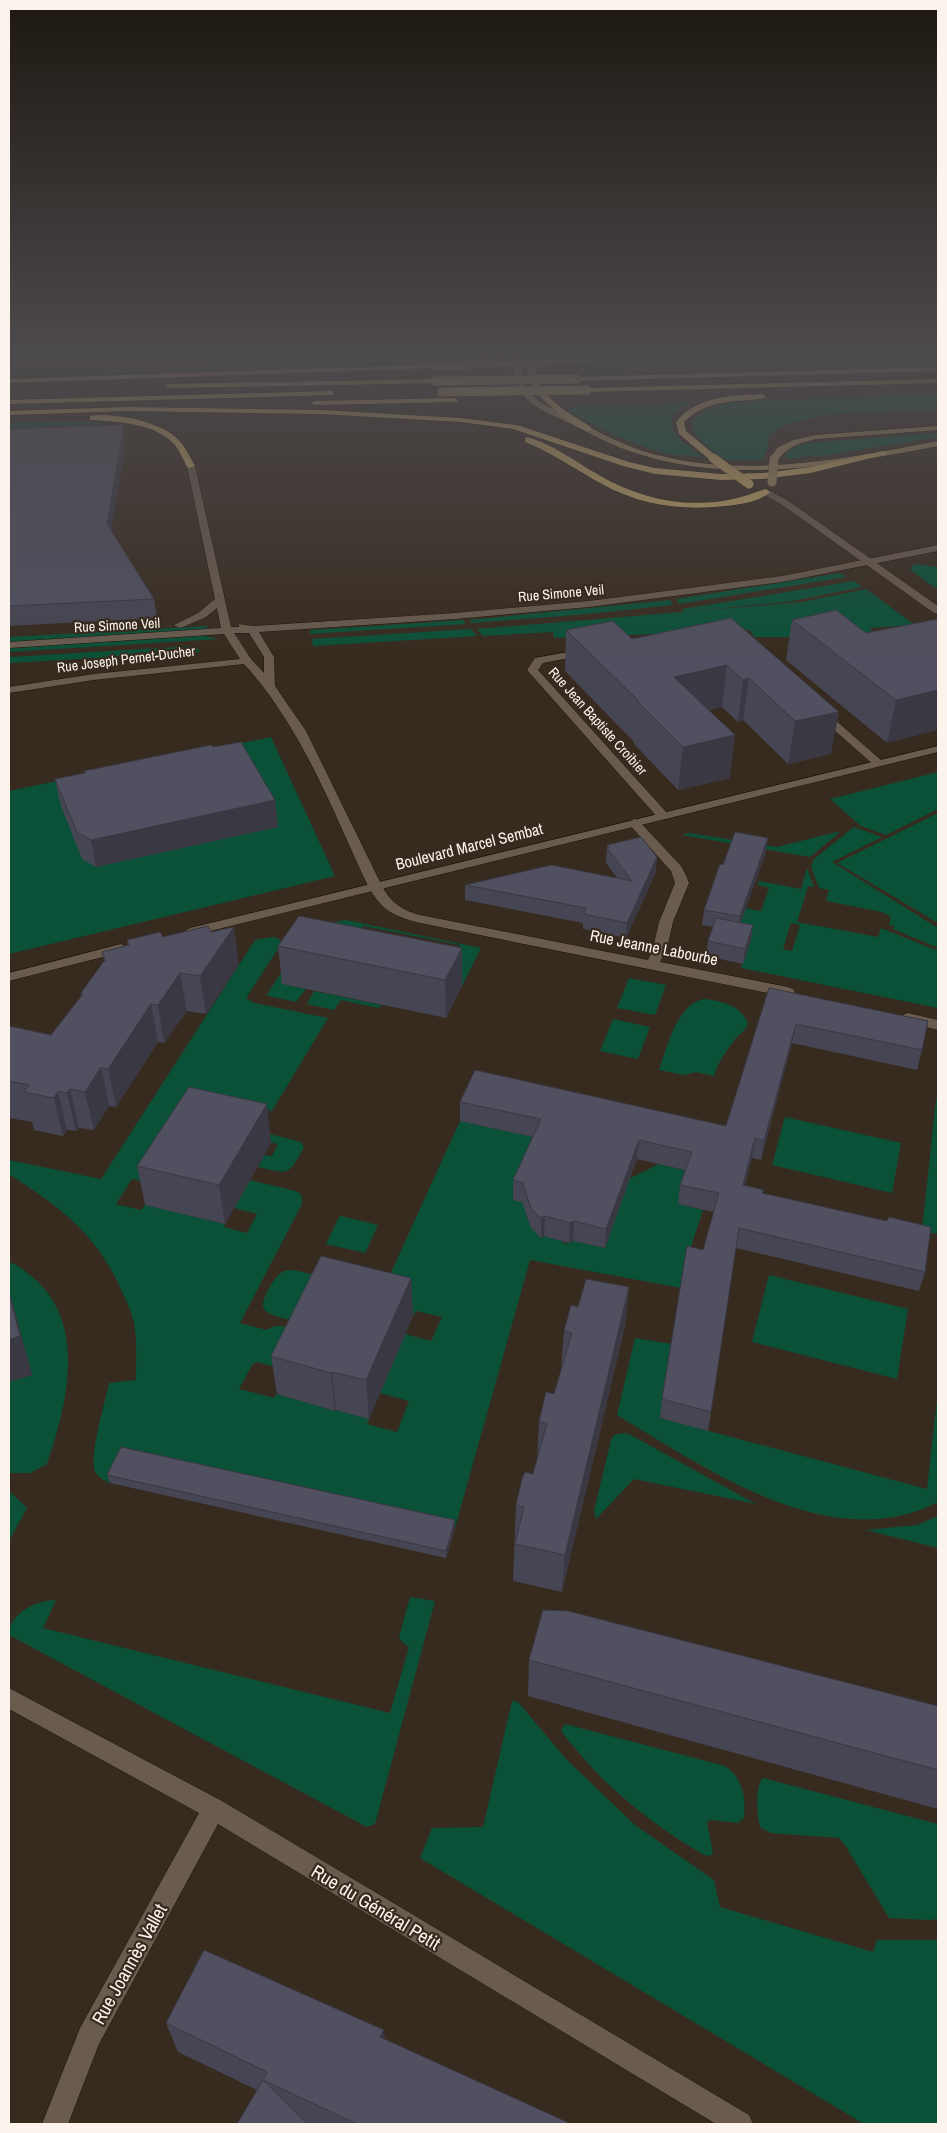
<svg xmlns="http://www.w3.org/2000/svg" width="947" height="2133" font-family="'Archivo Narrow',sans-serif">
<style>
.green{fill:#0a5138;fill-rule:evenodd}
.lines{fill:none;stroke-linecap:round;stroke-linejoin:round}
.street-casing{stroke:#1e1308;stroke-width:1}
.secondary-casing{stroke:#1e1308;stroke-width:1}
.primary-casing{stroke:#1e1308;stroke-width:1}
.highway-casing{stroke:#1e1308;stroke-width:1}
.street{fill:#695b4e;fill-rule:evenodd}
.secondary{fill:#695b4e;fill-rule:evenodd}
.primary{fill:#a58c5e;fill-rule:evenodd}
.highway{fill:#cdac68;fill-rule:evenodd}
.primary-bridge-casing{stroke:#1e1308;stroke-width:9;stroke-linecap:butt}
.highway-bridge-casing{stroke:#1e1308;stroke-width:9;stroke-linecap:butt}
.primary-bridge{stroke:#a58c5e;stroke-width:9}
.highway-bridge{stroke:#cdac68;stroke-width:9}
.wall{fill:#464553}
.shaded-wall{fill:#393843}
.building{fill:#515060;stroke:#393843}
.labels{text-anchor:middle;stroke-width:4.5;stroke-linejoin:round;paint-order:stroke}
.far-street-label{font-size:14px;fill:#fbf3ec;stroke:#372b1f}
.street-label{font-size:16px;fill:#fbf3ec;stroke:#372b1f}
.near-street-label{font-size:19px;fill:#fbf3ec;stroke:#372b1f}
</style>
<rect width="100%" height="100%" fill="#372b1f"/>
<g class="green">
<polygon points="223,358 455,358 455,359 422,359 420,363 9,376 9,374 211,367"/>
<polygon points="610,358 938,358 938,362 742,369 574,370 584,362"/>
<path d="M938 393V409L825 415 790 423 769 435 768 447 762 460H726L702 442 693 430 692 420C706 409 717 405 734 402Z"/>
<path d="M682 402H695C648 420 681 440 704 458L677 454 675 456C636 447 601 430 566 409 604 401 644 409 682 402Z"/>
<polygon points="76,421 108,424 9,428 9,423"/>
<polygon points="938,433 938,437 816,457 810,456 786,459 787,452 795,447 808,443"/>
<polygon points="916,564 938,567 938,590 911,570 911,567"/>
<polygon points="840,573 846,577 679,604 677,599"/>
<polygon points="854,581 862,587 793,601 684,612 682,609"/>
<polygon points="866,589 915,625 869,628 878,637 754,637 750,630 554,638 553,632 483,636 477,629 802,602"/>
<polygon points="670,600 673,605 588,614 472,623 469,620"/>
<polygon points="463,620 466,624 310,634 310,630"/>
<polygon points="207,626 208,631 9,642 9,637"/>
<polygon points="471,629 477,636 313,646 312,639"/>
<polygon points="205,636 219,639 9,652 9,647"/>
<polygon points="196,646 200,652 9,663 9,657"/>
<polygon points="271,737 335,876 9,954 9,791"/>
<polygon points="938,772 938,809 886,835 861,826 830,799"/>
<polygon points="938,813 938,923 837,863"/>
<polygon points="854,827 882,837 832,862 938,928 938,948 893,929 894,926 889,925 891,917 882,912 826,901 829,890 819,888 811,867 814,859"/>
<polygon points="841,831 810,857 682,835 689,833 777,847"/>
<path d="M807 868 814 887 808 886 797 922 878 937 881 928 938 951V1008L741 968 750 940 735 937 746 908 761 911 769 888 758 885 759 881 801 889ZM791 923 800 925 792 951 783 949Z"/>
<polygon points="346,920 481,948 462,986 447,972 460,945 363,926 355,939 313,926"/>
<path d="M272 937 278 938 282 943 246 998 254 1003 328 1018 272 1111 263 1109 251 1129 301 1142 304 1147C288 1177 289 1174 258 1167L265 1155 272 1156 278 1144 245 1136 157 1185 132 1179 116 1204 141 1210 145 1205 225 1224 224 1227 247 1233 257 1214 234 1208 250 1180 296 1191C302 1194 303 1197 302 1204L240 1323 267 1330C276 1322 285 1327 296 1330L288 1370 257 1362 252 1365 239 1389 274 1398 276 1394 335 1411 336 1410 369 1419 367 1424 397 1432 409 1401 380 1393 405 1334 431 1341 442 1317 416 1311 413 1316 383 1290 460 1121 535 1137 513 1200 535 1205 527 1218 541 1238 544 1236 562 1241 565 1244 568 1243V1240L605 1248 626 1180 659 1164 701 1174 678 1204 703 1210 685 1265 681 1288 530 1260 455 1528 123 1455 110 1483C104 1480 98 1478 95 1471 89 1455 105 1403 109 1383L136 1380C136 1363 137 1346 135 1330 134 1316 126 1300 120 1287 94 1231 59 1207 9 1174V1160L101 1179 255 940Z"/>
<polygon points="300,945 283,984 306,989 296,1002 268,996 267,994"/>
<polygon points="629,978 666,985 655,1015 617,1008"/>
<polygon points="314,991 381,1005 379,1008 341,1000 334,1010 307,1004"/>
<path d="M704 999C722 1001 740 1005 748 1023 746 1030 741 1033 736 1038 728 1049 717 1063 714 1076L696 1072 684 1075 659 1070C667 1047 677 1004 704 999Z"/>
<polygon points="613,1019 650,1027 638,1059 600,1051"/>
<polygon points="936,1099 938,1099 938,1234 922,1231"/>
<polygon points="785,1117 901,1143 892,1193 772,1165"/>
<polygon points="341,1216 378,1225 365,1253 326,1244 339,1217"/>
<path d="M9 1262C19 1265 29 1274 37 1281 87 1328 66 1408 47 1464L30 1473H9V1382L32 1375 9 1294Z"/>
<path d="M294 1270 324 1277 300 1322C292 1320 268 1316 264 1309 259 1301 275 1276 282 1272 286 1270 290 1270 294 1270Z"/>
<polygon points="769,1275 908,1309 897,1379 752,1342"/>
<path d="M635 1338 672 1344 660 1418 927 1489 938 1391V1502C831 1557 707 1469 617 1415Z"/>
<polygon points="623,1433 629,1434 756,1504 634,1479 596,1519 594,1511 611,1440 614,1435"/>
<polygon points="9,1491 27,1508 9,1541"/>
<polygon points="938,1516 938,1548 866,1530 917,1525"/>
<path d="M410 1597 435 1601 375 1824 367 1827 9 1635C9 1613 37 1600 56 1600L43 1628 390 1713 409 1647 400 1640 399 1637Z"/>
<polygon points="512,1701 518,1702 567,1760 635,1825 714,1880 720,1907 873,1952 877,1940 938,1940 938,2124 864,2124 420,1858 432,1828 483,1827"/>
<path d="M565 1724 725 1766C743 1778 746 1798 744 1818L738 1823 710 1820 707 1822 713 1853 709 1856 704 1855C666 1833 631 1807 600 1776 587 1763 576 1749 564 1735L561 1730Z"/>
<path d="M763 1778 938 1824V1919L929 1920 889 1918 845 1845 839 1838 771 1833 761 1828C756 1819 755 1784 763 1778Z"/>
</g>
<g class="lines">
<g class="street-casing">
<g id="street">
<path d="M191 463 195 466 231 627H239V624L253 626 455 613 589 601 782 576 938 545V551L782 582 589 607 455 619 259 632 274 657 275 686 306 731 382 886C391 903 402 910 420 915L648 960 653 948 659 922 675 883 671 871 628 823 634 819 638 820 681 866 686 875 689 883 673 922 667 948 660 962 788 987 793 989 795 992 793 995 788 997 420 923C393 916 382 911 368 886 332 810 302 727 244 664L94 680 9 693V687L94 674 240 659 224 634 9 648V642L221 628 217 608 206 617 183 627 179 628 174 625 198 613 215 599 187 466ZM234 633H249L264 657V673L251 659Z"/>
<polygon points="585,649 589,650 590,652 589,654 543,663 538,670 667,813 669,816 667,819 659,819 527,670 535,658"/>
<polygon points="821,710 825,711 882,761 884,763 882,765 874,765 817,715 815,713"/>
<polygon points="908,1013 938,1020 938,1030 903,1021 901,1018 903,1015"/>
<polygon points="9,1688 222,1801 749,2115 753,2124 716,2124 218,1824 99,2044 68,2124 42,2124 80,2028 199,1813 9,1709"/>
</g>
</g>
<g class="secondary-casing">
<g id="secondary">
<polygon points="766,489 787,500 938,606 938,614 934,613 781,504 763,494 762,492"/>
<polygon points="938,746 938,752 190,936 183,932 190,928"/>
<polygon points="121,944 128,948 126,951 9,981 9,973"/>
</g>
</g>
<g class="primary-casing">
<g id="primary">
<path d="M523 358H532L522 368C523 382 526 391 537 400 551 409 566 415 581 423 601 433 622 444 643 451 740 481 842 459 938 441V446C839 465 737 485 638 454 614 447 591 434 569 423 541 409 517 404 514 368Z"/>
<path d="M938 426V430L816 439C800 443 786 447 777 461L770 459 777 448 793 440 816 435Z"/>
</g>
</g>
<g class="highway-casing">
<g id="highway">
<path d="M539 358H548L536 370C538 398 570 413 591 427V431C578 432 541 400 533 388 529 382 529 376 528 369Z"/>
<polygon points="436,364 440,366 439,368 9,383 9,379"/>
<polygon points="938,367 938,371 577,381 573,379 577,377"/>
<polygon points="435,379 438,379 438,383 169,388 165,386 169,384"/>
<polygon points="938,379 938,383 587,392 583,390 587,388"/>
<polygon points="330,391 333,391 333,395 9,404 9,400"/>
<path d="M762 394 766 396 765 398C735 403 708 398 684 422L686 431 716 456V460H710L679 434 676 422C697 396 731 395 762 394Z"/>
<polygon points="454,398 458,400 457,402 315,405 311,403 315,401"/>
<polygon points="130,407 321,410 460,418 517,425 629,462 655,468 721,474 763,473 811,467 883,451 887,454 811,473 763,479 721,480 655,474 623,466 513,429 460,422 321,414 127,411 9,415 9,411"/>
<path d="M90 416C112 412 155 421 173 435 183 442 189 455 195 466L188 468C183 460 180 451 174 444 154 423 120 422 93 420H90Z"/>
<path d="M528 437C554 445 576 462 599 475 639 499 687 509 733 499 744 497 755 492 766 489L770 492C760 502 738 505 724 506 682 511 639 505 602 484 576 470 553 453 525 442V438Z"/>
</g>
</g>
<use href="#street" class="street"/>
<use href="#secondary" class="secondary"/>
<use href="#primary" class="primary"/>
<use href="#highway" class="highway"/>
<g class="primary-bridge-casing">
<polyline id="primary-bridge" points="772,482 774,459"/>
</g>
<g class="highway-bridge-casing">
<g id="highway-bridge">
<polyline points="436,366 588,358"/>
<polyline points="435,381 577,379"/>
<polyline points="442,392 587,390"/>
<polyline points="713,458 749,484"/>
</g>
</g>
<use href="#primary-bridge" class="primary-bridge"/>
<use href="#highway-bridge" class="highway-bridge"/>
</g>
<g class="wall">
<polygon points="9,429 126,442 111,531 154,599 157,618 9,626"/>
<polygon points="731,618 831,754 788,764 743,720 738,722 722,707 709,710 730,778 678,790 634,744 634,742 565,671 566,630 632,639"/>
<polygon points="938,619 887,743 786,660 792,620 866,633"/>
<polygon points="213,747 275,800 278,827 96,867 82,859 61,806 55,779"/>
<polygon points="607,845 656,872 626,938 583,929 583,923 465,900 465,885 617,878 606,863"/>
<polygon points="766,852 740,923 751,940 743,964 706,956 708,941 713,927 702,925 704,910 723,865"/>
<polygon points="211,932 239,964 206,1014 187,1011 164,1043 158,1042 116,1107 109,1106 94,1130 79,1128 76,1131 67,1130 63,1136 34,1130 32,1122 9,1118 9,1026 51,1035 81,996 81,993 104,961 102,952 128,945 127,940"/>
<polygon points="278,946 462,948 462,986 446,1018 282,984"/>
<polygon points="769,988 922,1050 917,1070 792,1043 761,1160 752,1158 745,1185 764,1190 763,1193 925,1272 919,1291 736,1248 708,1431 660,1418 662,1399 714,1212 678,1204 680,1185 685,1170 637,1159 605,1248 573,1241 569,1243 544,1236 541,1238 531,1228 522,1202 513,1200 513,1180 533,1137 460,1121 460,1102 726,1126"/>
<polygon points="271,1143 225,1224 145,1205 137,1166"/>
<polygon points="411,1278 413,1316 369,1419 336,1410 335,1411 277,1394 271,1356"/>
<polygon points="629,1287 625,1326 562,1592 513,1581 516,1505 533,1474 537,1460 539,1422 554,1394 561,1370 564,1331 578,1307"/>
<polygon points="107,1475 455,1520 455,1528 446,1558 110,1483"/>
<polygon points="529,1660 938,1706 938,1809 528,1696"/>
<polygon points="166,2023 385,2039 567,2124 306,2124 257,2090 178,2052"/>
</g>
<g class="shaded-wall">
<polygon points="124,425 126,442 109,542 107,524"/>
<polygon points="727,665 722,707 670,719 674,677"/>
<polygon points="749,678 743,720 738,722 743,680"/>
<polygon points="938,690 938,730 887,743 896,700"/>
<polygon points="839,712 831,754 788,764 795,721"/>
<polygon points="735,735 730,778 678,790 683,747"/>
<polygon points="275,800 278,827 96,867 91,840"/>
<polygon points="768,838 766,852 738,931 740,916"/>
<polygon points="657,857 656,872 626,938 627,923"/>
<polygon points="753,925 751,940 743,964 745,949"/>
<polygon points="234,927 239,964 206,1014 200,976"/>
<polygon points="462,948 462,986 446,1018 445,980"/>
<polygon points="180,973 187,1011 164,1043 158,1005"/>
<polygon points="151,1004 158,1042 116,1107 108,1069"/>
<polygon points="796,1024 792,1043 761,1160 764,1141"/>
<polygon points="101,1067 109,1106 94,1130 85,1092"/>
<polygon points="70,1089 79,1128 76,1131 67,1093"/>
<polygon points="58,1091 67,1130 63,1136 54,1098"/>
<polygon points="267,1104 271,1143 225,1224 219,1185"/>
<polygon points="755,1138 752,1158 740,1204 743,1185"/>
<polygon points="639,1140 637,1159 605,1248 606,1229"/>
<polygon points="545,1216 544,1236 541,1238 541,1218"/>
<polygon points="574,1221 573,1241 569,1243 570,1223"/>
<polygon points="411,1278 413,1316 369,1419 366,1380"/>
<polygon points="629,1287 625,1326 562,1592 565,1555"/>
<polygon points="9,1289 32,1375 9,1382"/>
<polygon points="332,1372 336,1410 335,1411 331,1373"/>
<polygon points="455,1520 455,1528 446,1558 446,1551"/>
<polygon points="384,2030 387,2058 380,2037"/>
</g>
<g class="building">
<polygon points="124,425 107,524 154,599 9,606 9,429"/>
<polygon points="836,610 866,633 938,619 938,690 896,700 792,620"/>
<polygon points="731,618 839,712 795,721 749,678 743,680 727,665 674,677 735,735 683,747 637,701 639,701 566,630 613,621 632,639"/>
<polygon points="241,742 275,800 91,840 77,832 55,779 85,773 84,771 211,745 213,747"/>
<polygon points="735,832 768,838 740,916 704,910 720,864 723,865"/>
<polygon points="641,837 657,857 627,923 584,914 586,908 465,885 551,865 632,881 607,848 609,848 607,845"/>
<polygon points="299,916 462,948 445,980 278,946"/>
<polygon points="716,918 753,925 745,949 708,941"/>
<polygon points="208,926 211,932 234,927 200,976 180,973 158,1005 151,1004 108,1069 101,1067 85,1092 70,1089 67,1093 58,1091 54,1098 24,1092 29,1085 9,1081 9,1026 51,1035 83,994 81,993 104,961 106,961 102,952 129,945 127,940 160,932 163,937"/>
<polygon points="769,988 928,1021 922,1050 796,1024 764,1141 755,1138 743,1185 764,1190 762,1193 887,1221 889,1217 931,1227 925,1272 739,1228 711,1412 662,1399 687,1246 703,1250 719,1193 680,1185 692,1152 639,1140 606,1229 574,1221 570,1223 545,1216 541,1218 531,1209 523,1183 513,1180 541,1119 460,1102 475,1070 726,1126"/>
<polygon points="189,1087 267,1104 219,1185 137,1166"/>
<polygon points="321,1256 411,1278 366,1380 332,1372 331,1373 271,1356"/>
<polygon points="586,1279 629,1287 565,1555 515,1544 524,1507 516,1505 522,1479 525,1472 533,1474 547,1423 539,1422 546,1392 554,1394 572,1333 564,1331 571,1305 578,1307"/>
<polygon points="9,1294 20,1336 9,1340"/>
<polygon points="121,1447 455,1520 446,1551 107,1475"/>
<polygon points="543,1610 568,1611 938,1706 938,1770 529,1660"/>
<polygon points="204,1950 384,2030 380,2037 567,2122 567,2124 357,2124 263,2080 267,2072 166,2023"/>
<polygon points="263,2080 307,2124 237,2124"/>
</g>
<linearGradient id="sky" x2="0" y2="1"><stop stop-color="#1e1811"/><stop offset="0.54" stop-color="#4d4a4d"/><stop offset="1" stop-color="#4d4a4d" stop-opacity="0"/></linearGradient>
<rect width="947" height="657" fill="url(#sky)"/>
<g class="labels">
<g class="far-street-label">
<text transform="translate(561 593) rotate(-5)" y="5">Rue Simone Veil</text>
<text transform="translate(117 625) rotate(-3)" y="5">Rue Simone Veil</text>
<text transform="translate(126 659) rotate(-7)" y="5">Rue Joseph Pernet-Ducher</text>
<text transform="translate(598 721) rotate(48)" y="5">Rue Jean Baptiste Croibier</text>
</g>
<g class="street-label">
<text transform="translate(469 846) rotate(-14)" y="6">Boulevard Marcel Sembat</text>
<text transform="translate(654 947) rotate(11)" y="6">Rue Jeanne Labourbe</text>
</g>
<g class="near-street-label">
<text transform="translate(376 1907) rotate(31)" y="7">Rue du Général Petit</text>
<text transform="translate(129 1964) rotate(-61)" y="7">Rue Joannès Vallet</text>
</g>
</g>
<rect width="947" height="2133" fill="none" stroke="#fbf3ec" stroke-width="20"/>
</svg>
